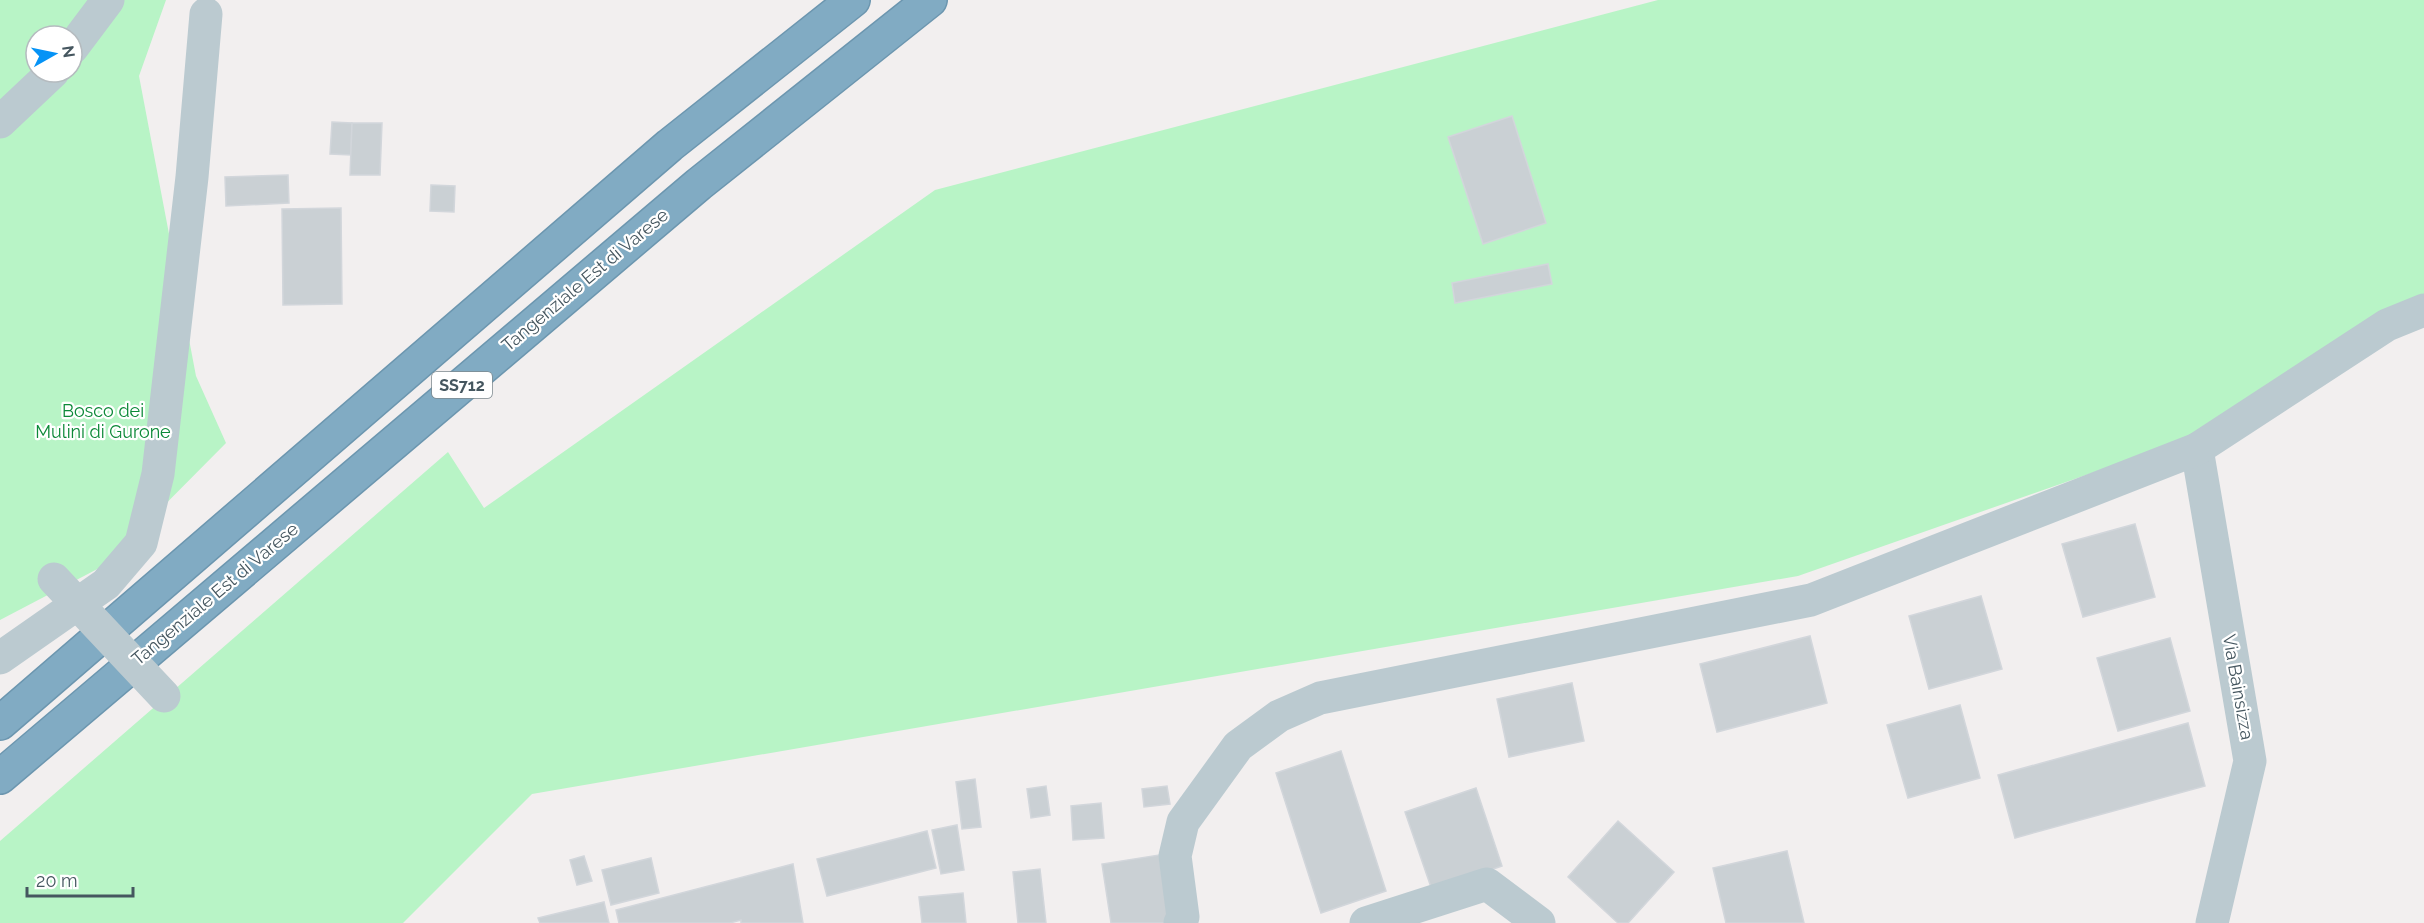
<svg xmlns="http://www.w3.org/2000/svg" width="2424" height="923" font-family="Raleway,sans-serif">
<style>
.green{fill:#b8f4c6;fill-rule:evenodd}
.building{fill:#cad0d4;stroke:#d2d6db;stroke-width:1.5}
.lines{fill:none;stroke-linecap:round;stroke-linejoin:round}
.highway-casing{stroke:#6c96af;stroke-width:36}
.minor{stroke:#bbcad0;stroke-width:33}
.highway{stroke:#81abc3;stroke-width:33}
.minor-bridge{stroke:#bbcad0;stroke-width:33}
.labels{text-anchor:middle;stroke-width:4.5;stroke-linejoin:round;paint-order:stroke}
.shield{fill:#fff;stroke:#7d898f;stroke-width:1.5}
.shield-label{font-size:16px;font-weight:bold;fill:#45565f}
.street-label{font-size:18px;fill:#45565f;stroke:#fff}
.park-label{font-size:18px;fill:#0c8938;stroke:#fff}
</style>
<rect width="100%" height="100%" fill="#f2efef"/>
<g class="green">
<path d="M0 0H166L139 76 196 376 226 443 105 565 0 620ZM36 36H72V72H36Z"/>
<polygon points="1658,0 2424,0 2424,298 2180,442 1798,576 532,794 403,923 0,923 0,841 448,452 484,508 935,190"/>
</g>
<g class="building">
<polygon points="1512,116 1546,223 1483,244 1448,137"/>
<polygon points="332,122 352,123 351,155 330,154"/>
<polygon points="352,123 382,123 380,175 350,175"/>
<polygon points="288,175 289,203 226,206 225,177"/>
<polygon points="431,185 455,186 454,212 430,211"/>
<polygon points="341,208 342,304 283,305 282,209"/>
<polygon points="1548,264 1552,284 1455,303 1452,283"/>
<polygon points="2135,524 2155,597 2083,617 2062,544"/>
<polygon points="1981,596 2002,669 1929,689 1909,616"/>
<polygon points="1810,636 1827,703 1717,732 1700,664"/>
<polygon points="2170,638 2190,711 2118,731 2097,658"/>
<polygon points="1572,683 1584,741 1509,757 1497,699"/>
<polygon points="1960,705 1980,778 1908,798 1887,725"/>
<polygon points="2188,723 2205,786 2015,838 1998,775"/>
<polygon points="1341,751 1386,891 1321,913 1276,773"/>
<polygon points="975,779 981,827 962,829 956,782"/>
<polygon points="1046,786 1050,815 1031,818 1027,789"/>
<polygon points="1167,786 1170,804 1144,807 1142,789"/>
<polygon points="1476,788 1502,866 1432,890 1405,812"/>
<polygon points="1101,803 1104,838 1073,840 1071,806"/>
<polygon points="1618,821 1674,872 1628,923 1618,923 1568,877"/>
<polygon points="957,825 964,870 941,874 932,830"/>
<polygon points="927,831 936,868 827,896 817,859"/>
<polygon points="1787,851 1804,923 1726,923 1713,868"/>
<polygon points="1159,855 1169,923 1111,923 1102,864"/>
<polygon points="584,856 592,881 577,885 570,860"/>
<polygon points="651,858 659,893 611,905 602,870"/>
<polygon points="793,864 803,923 741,923 741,920 730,923 619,923 616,910"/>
<polygon points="1040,869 1046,923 1018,923 1013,872"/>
<polygon points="963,893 966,923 922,923 919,897"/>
<polygon points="604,902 609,923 540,923 538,918"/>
</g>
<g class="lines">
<g class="highway-casing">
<g id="highway">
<polyline points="0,723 670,145 853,0"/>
<polyline points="0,777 699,184 930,0"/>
</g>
</g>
<g class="minor">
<polyline points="72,48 108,0"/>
<polyline points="0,122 53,72"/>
<polyline points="2197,449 2250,761 2212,923"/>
<polyline points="0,658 106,584 141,543 158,474 192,177 206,14"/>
<polyline points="1180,923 1183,917 1175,856 1183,822 1238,746 1279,716 1320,698 1811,600 2197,449 2387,325 2424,310"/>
<polyline points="1366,923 1487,884 1539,923"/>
</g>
<use href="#highway" class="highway"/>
<polyline class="minor-bridge" points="54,579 164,696"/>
</g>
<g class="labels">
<rect class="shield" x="432" y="372" width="60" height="26" rx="4.5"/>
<g class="shield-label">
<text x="462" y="391">SS712</text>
</g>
<g class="street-label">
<text transform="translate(585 280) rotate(-40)" y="6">Tangenziale Est di Varese</text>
<text transform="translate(215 594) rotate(-40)" y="6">Tangenziale Est di Varese</text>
<text transform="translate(2238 687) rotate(80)" y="6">Via Bainsizza</text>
</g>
<g class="park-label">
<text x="103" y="417">Bosco dei<tspan x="103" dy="21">Mulini di Gurone</tspan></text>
</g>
</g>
<g transform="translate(54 54) rotate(81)"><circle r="28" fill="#ffffff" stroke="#b5bbbf" stroke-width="1.5"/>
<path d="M0-4.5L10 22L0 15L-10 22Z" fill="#0593f6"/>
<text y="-9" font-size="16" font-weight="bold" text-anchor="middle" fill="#45565f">N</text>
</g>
<path d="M27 887v9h106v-9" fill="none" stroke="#45565f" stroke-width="3"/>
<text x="36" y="887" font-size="18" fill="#45565f" stroke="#ffffff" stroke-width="4.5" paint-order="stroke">20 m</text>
</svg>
